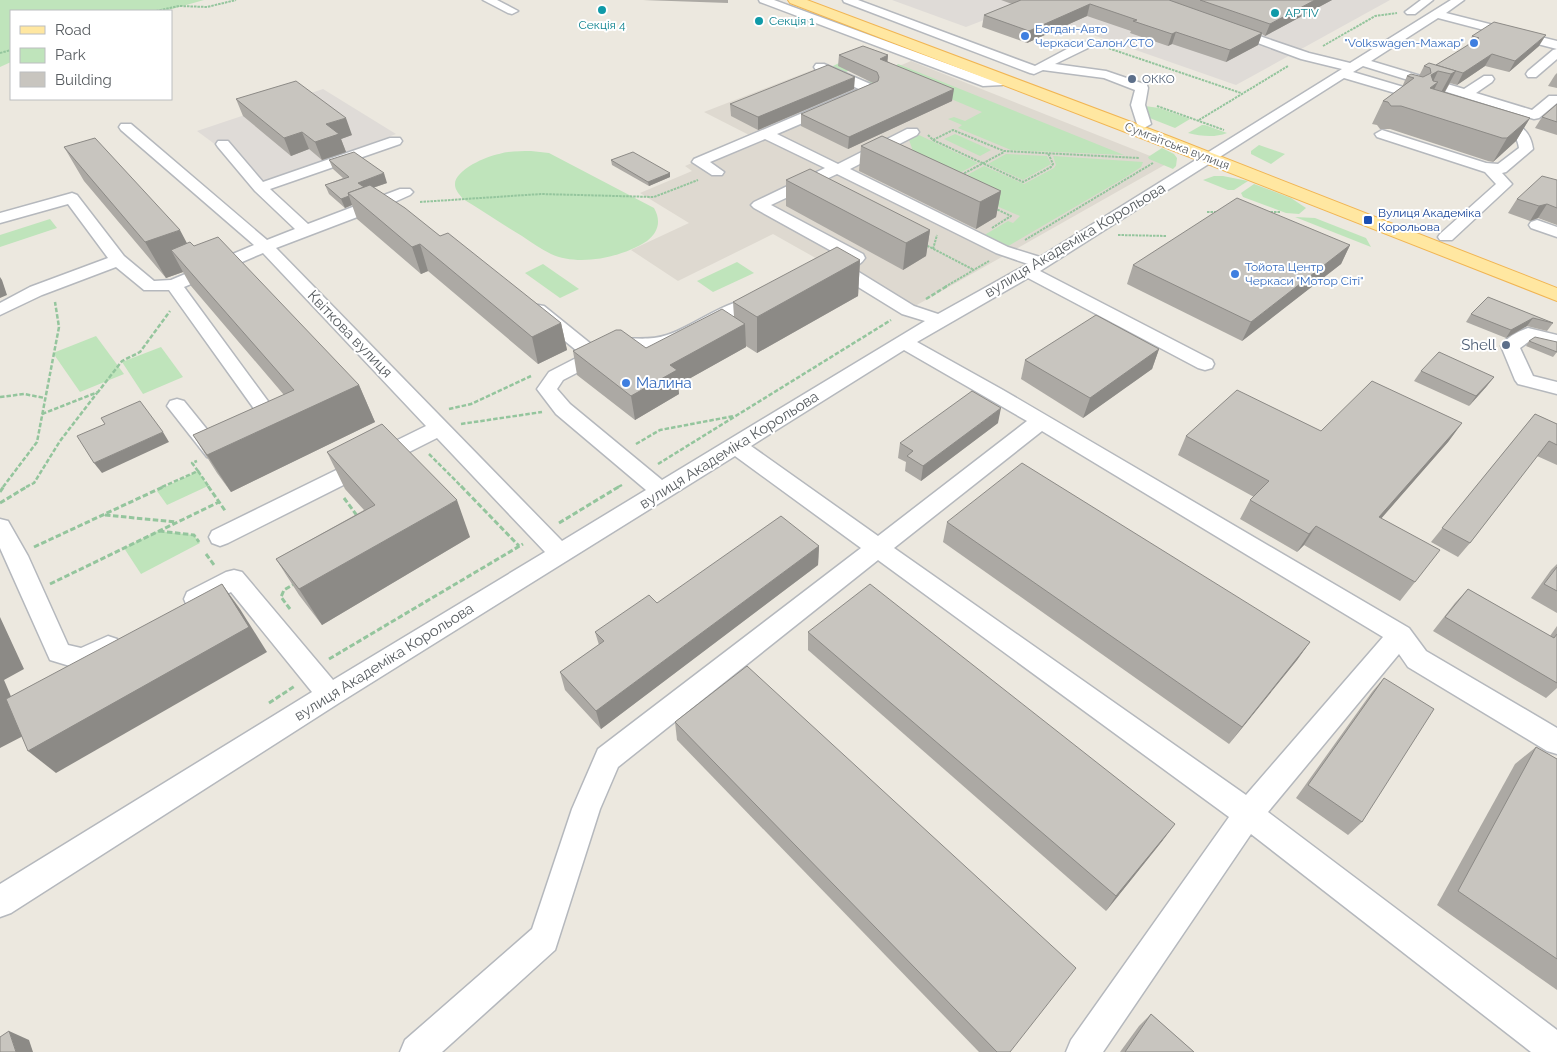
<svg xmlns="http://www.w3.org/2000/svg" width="1557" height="1052" font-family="Raleway,sans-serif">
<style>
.industrial{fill:#dfdbd7}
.education{fill:#ded9d0}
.green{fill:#bfe4bb}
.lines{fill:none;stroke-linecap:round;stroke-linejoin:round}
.minor-casing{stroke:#b5b8bd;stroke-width:3}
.major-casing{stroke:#f1b553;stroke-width:2}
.path-far2{stroke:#94c59d;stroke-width:2;stroke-dasharray:2.5 1;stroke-linecap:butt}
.path-far1{stroke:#94c59d;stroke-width:2.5;stroke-dasharray:4.5 2;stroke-linecap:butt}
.path{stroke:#94c59d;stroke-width:3;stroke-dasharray:5.5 2.5;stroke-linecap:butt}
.minor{fill:#fff;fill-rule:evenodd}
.major{fill:#ffe7a1;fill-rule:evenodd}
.wall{fill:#aca9a4}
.shaded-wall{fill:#8c8a86}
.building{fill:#c8c5bf;stroke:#8c8a86}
.culture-dot{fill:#0f9aa8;stroke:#fff;stroke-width:2}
.shop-dot{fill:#3f7fe0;stroke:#fff;stroke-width:2}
.service-dot{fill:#5c6f8a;stroke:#fff;stroke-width:2}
.transit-dot{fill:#1a4fb4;stroke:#fff;stroke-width:2}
.labels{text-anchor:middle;stroke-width:4;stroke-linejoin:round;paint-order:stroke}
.far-culture-label{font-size:12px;fill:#0d838f;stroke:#fff;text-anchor:start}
.far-shop-label{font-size:12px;fill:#366cbe;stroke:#fff;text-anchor:start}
.far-service-label{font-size:12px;fill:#4e5e75;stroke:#fff;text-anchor:start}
.far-street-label{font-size:12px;fill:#585d61;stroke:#fff}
.far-transit-label{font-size:12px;fill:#164399;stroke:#fff;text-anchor:start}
.street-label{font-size:15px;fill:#585d61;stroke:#fff}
.service-label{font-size:15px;fill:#4e5e75;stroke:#fff;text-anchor:end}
.shop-label{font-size:15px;fill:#366cbe;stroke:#fff;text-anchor:start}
</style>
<rect width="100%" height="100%" fill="#ece8df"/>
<g class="industrial">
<polygon points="892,0 1390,0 1236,85 1015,8 966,27"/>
<polygon points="323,89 396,134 266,182 197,131"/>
</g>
<polygon class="education" points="911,61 1168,163 908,310 773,234 678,281 631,250 689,223 640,193 692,171 685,166 753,137 704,112 820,67 857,84"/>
<g class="green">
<polygon points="0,0 204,0 165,11 11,11 11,62 0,67"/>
<polygon points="841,62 848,65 844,67 850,70 842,74 865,83 895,71 893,69 898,64 1124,155 1011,150 958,128 962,125 948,119 954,117 965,121 982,112 899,77 881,85 898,93 888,94 829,68"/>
<polygon points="1145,106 1159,108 1190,119 1175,128 1147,117"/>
<path d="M1202 125H1205L1227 133C1214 138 1201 136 1188 133Z"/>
<polygon points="955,134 991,150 980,156 944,139"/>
<polygon points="919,135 978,163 945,181 920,171 908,137 914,138"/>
<polygon points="1259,145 1285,154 1271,164 1251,154 1251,151"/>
<polygon points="1162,148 1174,154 1177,158 1176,166 1173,169 1149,159 1148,157"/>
<path d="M531 151 549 153 654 208C661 220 659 232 647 241 623 257 579 267 551 254 541 249 531 242 522 236 502 224 483 211 463 199 460 195 455 190 455 185 454 170 487 156 499 154 509 151 520 151 531 151Z"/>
<polygon points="1006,154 1047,156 1051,164 1023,180 988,164"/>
<polygon points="1053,156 1143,162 1141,167 1126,177 1005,248 981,237 1008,221 1013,223 1020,216 948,185 984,166 1024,184 1054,168 1056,165"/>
<polygon points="1214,176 1223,176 1248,181 1234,190 1228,190 1203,180"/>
<polygon points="1254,184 1291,198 1306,208 1299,214 1286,213 1243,197 1241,193"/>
<polygon points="1295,217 1315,218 1366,238 1371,247"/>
<polygon points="50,219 57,228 0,247 0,235"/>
<polygon points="737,262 754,273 713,292 697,281"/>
<polygon points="543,264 579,289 560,298 525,273"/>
<polygon points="96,336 124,374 80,392 53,353"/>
<polygon points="161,347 183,377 143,394 122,362"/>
<polygon points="198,471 208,486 167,505 157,491"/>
<polygon points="158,531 194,535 200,543 141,574 124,548"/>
</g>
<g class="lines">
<g class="minor-casing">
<g id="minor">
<polygon points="483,0 497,0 518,11 512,14 508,13"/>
<polygon points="759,0 774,0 989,79 1002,77 1008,81 1002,85 983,86 760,2"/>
<polygon points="843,0 858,0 1035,66 1080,42 1088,42 1090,45 1088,48 1055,64 1106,71 1147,85 1148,88 1145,105 1151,124 1144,128 1137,124 1131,105 1135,90 1104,78 1043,70 1034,74 1030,73 844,2"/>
<polygon points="1421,0 1433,0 1415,14 1407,14 1405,12"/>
<path d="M1451 0H1464L1446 13 1557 41V49L1438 18 1371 61 1464 89 1484 76H1492L1494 79 1492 82 1476 93 1532 110 1549 96H1557V103L1539 118 1534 119 1363 66 1353 72 1417 91 1419 94 1412 98 1344 78 1040 271 1212 360 1214 364 1212 368 1205 370 1198 368 1028 278 917 342 1003 390 1409 628 1426 651 1557 728V754L1547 751 1408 667 1399 654 1268 812 1557 1030V1052H1531L1251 834 1103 1052H1066L1071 1040 1229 817 878 560 618 767 600 809 555 950 442 1052H400L405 1040 532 929 572 809 598 749 861 548 735 456 339 703 11 913 0 917V884L312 692 231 592 196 609 187 606 184 599 187 592 226 572 234 570 242 572 333 680 545 552 437 438 228 543 220 546 212 543 209 537 212 531 426 426 263 253 184 287 284 423C279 432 269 433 260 431L257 426 262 420 169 290H144L116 267 42 295 0 315V303L30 287 108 258 68 204 0 223V213L72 193 77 195 124 256 154 281 171 280 254 245 121 130 119 127 121 124H131L267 240 295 229 255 191 218 147 216 144 218 141H228L263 182 390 138H400L402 141 400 144 270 189 308 224 400 189H410L413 192 410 195 390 204 388 207 381 208 276 248 562 541 646 490 556 414 537 389 549 372 582 355 532 314 529 310 532 306 538 305 544 306 596 348C602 345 608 341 614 340 632 336 646 342 667 335 699 325 734 291 770 300L773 304 770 308 747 312 682 343 648 352 619 351 563 380 557 389 570 404 662 480 925 321 902 314 837 274H826L824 270 826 266 840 263 845 264 844 262 846 259 754 208 751 205 754 202 825 168 765 139 710 162 724 172 722 175H712L692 162 694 159 859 89 816 70 814 67 816 64H824L875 86 876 89 875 92 777 134 838 164 907 129H917L919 132 917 135 850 169 1008 247 1040 257 1342 69 1301 59 1228 32 1226 30 1228 28H1236L1309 53 1350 63ZM837 174 996 253 1028 264 938 314 914 306 849 266C856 268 861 264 865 258L863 254 771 205ZM904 350 1027 421 878 536 751 446ZM1042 431 1383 637 1246 795 894 548Z"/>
<polygon points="1557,49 1557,59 1536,77 1528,77 1526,74 1528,71 1553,50"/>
<path d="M1493 116C1513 121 1530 126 1533 149L1506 172 1502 173 1512 184 1509 187 1452 240H1440L1438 237 1440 234 1496 184 1485 172 1377 137 1375 134 1382 130 1486 163 1498 164 1519 148C1517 130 1503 128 1488 123L1486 120 1488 117Z"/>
<polygon points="1537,220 1557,227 1557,237 1531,228 1529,225 1531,222"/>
<path d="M1528 328 1557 335V347L1531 340 1520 348 1533 376 1557 382V394L1518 384 1515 380 1501 346C1506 338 1518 331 1528 328Z"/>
<path d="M177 399 184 401 218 443 225 445 228 450C223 459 216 460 207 457L167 406 170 401Z"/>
<polygon points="0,519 8,521 28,556 68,645 81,648 108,636 117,639 121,646 117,653 83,670 50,660 0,548"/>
</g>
</g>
<g class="major-casing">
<polygon id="major" points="788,0 807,0 1171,137 1557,288 1557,301 1159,145 790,3"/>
</g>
<g class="path-far2">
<polyline points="156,11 179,6 207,7 236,0"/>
<polyline points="1099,45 1241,93"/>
<polyline points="1323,46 1375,16 1397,13"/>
<polyline points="0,53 11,50"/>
<polyline points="1157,106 1224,130"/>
<polyline points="1199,120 1288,66"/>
<polyline points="928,135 933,140 953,130 1004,151 1139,158"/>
<polyline points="933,140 1023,182 1051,167 1053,164 1048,153"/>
<polyline points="961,175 1004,152"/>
<polyline points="420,202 541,194 654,197 698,180"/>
<polyline points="1207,212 1221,212"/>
<polyline points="1267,212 1281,212"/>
<polyline points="992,228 1011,216 996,209"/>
<polyline points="1118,235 1167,236"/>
<polyline points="1025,240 1153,163"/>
<polyline points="924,244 974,270"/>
<polyline points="933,249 937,235"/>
<polyline points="945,287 989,261"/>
</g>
<g class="path-far1">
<polyline points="926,299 947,286"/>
<polyline points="0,397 24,394 45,398"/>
<polyline points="449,409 471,404 531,376"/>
<polyline points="42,414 98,392 122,361 140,352 170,311"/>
<polyline points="461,424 542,412"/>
<polyline points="636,444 660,430 734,416"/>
<polyline points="429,454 462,487"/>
<polyline points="658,464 891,320"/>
<polyline points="198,471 209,487"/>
<polyline points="3,487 37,442 59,327 55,302"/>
<polyline points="26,487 34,483 60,441 97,393"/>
<polyline points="162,487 198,471 192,463 197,461"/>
<polyline points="618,487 622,485"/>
</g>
<g class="path">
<polyline points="208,486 226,512"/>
<polyline points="461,486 519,546"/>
<polyline points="0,492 4,486"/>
<polyline points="344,498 358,517"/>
<polyline points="0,503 28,486"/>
<polyline points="105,515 176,522"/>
<polyline points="559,523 620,486"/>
<polyline points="159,531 194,535 199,542"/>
<polyline points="34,547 165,486"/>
<polyline points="206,554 214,565"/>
<polyline points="50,584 219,502"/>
<polyline points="290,609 281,597 284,590 296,583"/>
<polyline points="329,659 523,544"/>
<polyline points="269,703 295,686"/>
</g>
<use href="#minor" class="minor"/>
<use href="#major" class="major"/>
</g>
<g class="wall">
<polygon points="643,0 728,0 728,3"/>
<polygon points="1001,0 1332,0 1265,36 1262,34 1258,45 1226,62 1172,44 1168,46 1130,33 1131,31 1087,16 1027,43 982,27 984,15 1012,4"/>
<polygon points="1472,36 1539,46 1509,72 1485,66 1457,85 1450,83 1445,92 1530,118 1516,141 1493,162 1488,161 1390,129 1380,129 1377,125 1372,124 1383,101 1402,87 1407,76 1419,76 1424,66 1436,65 1467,46"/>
<polygon points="839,55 888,55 887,61 952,101 848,149 801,126 801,114 873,83 838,66"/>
<polygon points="1557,73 1557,88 1548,86 1555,75"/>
<polygon points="854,89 758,130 731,116 730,104"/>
<polygon points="236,99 352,135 341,139 346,152 322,160 309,149 291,156 243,116"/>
<polygon points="1557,104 1557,135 1535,128 1542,117"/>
<polygon points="861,146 1001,191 996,217 976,229 859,171"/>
<polygon points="64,147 187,244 194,246 359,385 375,422 231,492 217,473 193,435 284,395 191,286 183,272 166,278 84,181"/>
<polygon points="329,160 387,183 373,188 440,236 561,323 567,350 538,364 428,271 421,274 357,219 352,205 345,208 329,194 325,185 343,178 333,169"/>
<polygon points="611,160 670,173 670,177 649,186 612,165"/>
<polygon points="786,180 930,230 926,256 903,270 786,206"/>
<polygon points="1557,180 1557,225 1538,218 1530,221 1508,213 1517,199"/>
<polygon points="1350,245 1341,264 1242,341 1127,284 1133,265"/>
<polygon points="860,260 858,296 757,353 746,346 746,347 678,385 679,394 635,420 577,375 573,351 646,348 734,317 733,302"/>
<polygon points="1488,297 1553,323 1547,331 1527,326 1506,338 1466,322 1471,314"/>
<polygon points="1529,341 1557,352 1553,357 1526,346"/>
<polygon points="1159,349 1152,369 1083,418 1021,379 1025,360"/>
<polygon points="1421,371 1494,377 1486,387 1469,406 1414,381"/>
<polygon points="1535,414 1557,424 1557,465 1537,456 1470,543 1458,557 1431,542"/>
<polygon points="998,423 921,481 905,471 906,462 898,458 900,443"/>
<polygon points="1462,423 1448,442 1381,518 1415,582 1400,601 1304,545 1297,552 1240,519 1250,500 1254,497 1178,455 1186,436 1321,431"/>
<polygon points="327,452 470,537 322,625 299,595 276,559 364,510 345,489"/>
<polygon points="947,522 1310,642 1297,660 1229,744 943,542"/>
<polygon points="819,546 818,565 601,729 565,690 560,672 599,645 595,632 657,603"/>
<polygon points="1557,564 1557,613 1531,598 1551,570"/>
<polygon points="1468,589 1550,636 1557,626 1557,688 1546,698 1433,631 1455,603"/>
<polygon points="808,632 1163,840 1106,911 808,650"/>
<polygon points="1384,678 1362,822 1348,835 1296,798 1372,692"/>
<polygon points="675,722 1010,1052 979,1052 677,740"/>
<polygon points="1536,747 1557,759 1557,990 1437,905 1515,764"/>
<polygon points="1151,1014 1194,1052 1120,1052 1139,1026"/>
</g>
<g class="shaded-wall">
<polygon points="1315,0 1332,0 1265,36 1270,24"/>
<polygon points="1090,4 1087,16 1027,43 1029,31"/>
<polygon points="1176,32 1172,44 1168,46 1172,34"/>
<polygon points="1262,33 1258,45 1226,62 1230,50"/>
<polygon points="1546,35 1539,46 1509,72 1515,61"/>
<polygon points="1492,54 1485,66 1457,85 1463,73"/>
<polygon points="888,55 887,67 880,59"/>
<polygon points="1438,71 1430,88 1438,82 1426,105 1431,75"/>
<polygon points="1456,71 1444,93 1439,96 1451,74"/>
<polygon points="855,77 854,89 758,130 758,117"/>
<polygon points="954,89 952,101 848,149 849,137"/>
<polygon points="346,118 352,135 341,139 346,152 322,160 315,142 326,124"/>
<polygon points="1530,118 1516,141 1493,162 1507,138"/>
<polygon points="302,132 309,149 291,156 284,138"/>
<polygon points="384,173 387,183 366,190 358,183"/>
<polygon points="670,173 670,177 649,186 648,182"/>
<polygon points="1001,191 996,217 976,229 980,202"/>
<polygon points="349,196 352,205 345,208 341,199"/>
<polygon points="1547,204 1538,218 1530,221 1539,206"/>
<polygon points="180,230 199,266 171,250 183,272 166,278 145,242"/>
<polygon points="930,230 926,256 903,270 906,243"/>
<polygon points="420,244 428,271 421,274 412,247"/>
<polygon points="1350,245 1341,264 1242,341 1251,322"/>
<polygon points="860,260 858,296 757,353 757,317"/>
<polygon points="0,277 2,280 7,295 0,298"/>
<polygon points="1533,318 1527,326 1506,338 1511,330"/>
<polygon points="561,323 567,350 538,364 532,337"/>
<polygon points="745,324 746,347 678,385 679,394 635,420 631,396 670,365"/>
<polygon points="1159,349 1152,369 1083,418 1090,398"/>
<polygon points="1494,377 1486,387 1469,406 1476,396"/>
<polygon points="359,385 375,422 231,492 207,455"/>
<polygon points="1001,408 998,423 921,481 923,466"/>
<polygon points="1462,423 1448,442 1366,536 1379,517"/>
<polygon points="163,432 169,442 102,473 94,463"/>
<polygon points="457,500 470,537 322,625 299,589"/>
<polygon points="1316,526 1304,545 1297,552 1309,534"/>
<polygon points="819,546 818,565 601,729 596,711"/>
<polygon points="222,584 240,609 267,652 56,773 28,751"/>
<polygon points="0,617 24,669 4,680 27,734 0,748"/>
<polygon points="1310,642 1297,660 1229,744 1242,727"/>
<polygon points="1175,824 1163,840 1106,911 1116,896"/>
<polygon points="9,1031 29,1040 33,1052 16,1052"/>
</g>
<g class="building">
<polygon points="1021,0 1169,0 1262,33 1230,50 1176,32 1172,34 1133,21 1137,20 1090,4 1029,31 984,15"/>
<polygon points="1200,0 1315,0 1270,24"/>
<polygon points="1494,22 1546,35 1515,61 1492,54 1463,73 1436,65 1479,38 1472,36"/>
<polygon points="863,46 888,55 880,59 954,89 849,137 801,114 878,81 879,77 877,72 839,55"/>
<polygon points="1429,63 1456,71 1451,74 1438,71 1431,75 1433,81 1438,82 1430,88 1530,118 1507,138 1502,138 1401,106 1391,106 1388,102 1383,101 1414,78 1407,76 1411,74 1423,77 1431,73 1430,68 1424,66"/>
<polygon points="828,65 855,77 758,117 730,104"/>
<polygon points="296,81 346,118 326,124 339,134 315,142 302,132 284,138 236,99"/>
<polygon points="1557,104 1557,122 1542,117"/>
<polygon points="882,136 1001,191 980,202 861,146"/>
<polygon points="95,138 180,230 145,242 64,147"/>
<polygon points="354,152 384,173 358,183 364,187 348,193 349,196 341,199 325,185 349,177 329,160"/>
<polygon points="633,152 670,173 648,182 611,160"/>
<polygon points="810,169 930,230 906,243 786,180"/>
<polygon points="1542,176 1557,180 1557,208 1547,204 1539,206 1517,199"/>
<polygon points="370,185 405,208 440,236 448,233 561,323 532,337 420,244 412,247 348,193"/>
<polygon points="1237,198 1350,245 1251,322 1133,265"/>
<polygon points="218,237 359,385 207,455 193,435 294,390 171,250 190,242 194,246"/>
<polygon points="837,247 860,260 757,317 733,302"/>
<polygon points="1488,297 1553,323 1533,318 1511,330 1471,314"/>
<polygon points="722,309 745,324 670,365 677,370 631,396 573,351 616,330 621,330 646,348"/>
<polygon points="1096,315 1159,349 1090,398 1025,360"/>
<polygon points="1535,337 1557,342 1557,352 1529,341"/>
<polygon points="1439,352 1494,377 1476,396 1421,371"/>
<polygon points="1372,381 1462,423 1379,517 1440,550 1415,582 1316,526 1309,534 1250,500 1269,481 1186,436 1237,390 1321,431"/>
<polygon points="972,391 1001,408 923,466 907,456 913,451 900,443"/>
<polygon points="140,401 163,432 94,463 77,436 105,424 101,418"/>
<polygon points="1535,414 1557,424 1557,445 1549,441 1470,543 1442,528"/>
<polygon points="382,424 457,500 299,589 276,559 375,505 327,452"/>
<polygon points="1022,463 1310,642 1242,727 947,522"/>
<polygon points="781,516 819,546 596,711 560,672 604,641 595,632 649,595 657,603"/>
<polygon points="1557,567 1557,591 1544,584"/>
<polygon points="222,584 249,627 28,751 6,699"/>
<polygon points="870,584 1175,824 1116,896 808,632"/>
<polygon points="1468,589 1554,638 1557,634 1557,683 1445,617"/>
<polygon points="747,666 1076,968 1010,1052 997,1052 675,722"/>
<polygon points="1384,678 1434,709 1362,822 1308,785"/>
<polygon points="1536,747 1557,759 1557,959 1458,891"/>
<polygon points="1151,1014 1194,1052 1125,1052"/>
<polygon points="9,1031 16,1052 0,1052 0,1037"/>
</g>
<g class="culture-dot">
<circle cx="602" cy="10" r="5"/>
<circle cx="1275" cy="13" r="5"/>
<circle cx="759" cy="21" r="5"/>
</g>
<g class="shop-dot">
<circle cx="1025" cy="36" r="5"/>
<circle cx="1474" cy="43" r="5"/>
<circle cx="1235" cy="274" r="5"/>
<circle cx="626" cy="383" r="5"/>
</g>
<g class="service-dot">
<circle cx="1132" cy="79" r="5"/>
<circle cx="1506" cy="345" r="5"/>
</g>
<rect class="transit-dot" x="1363" y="215" width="10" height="10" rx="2.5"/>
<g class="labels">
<g class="far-culture-label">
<text x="1285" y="17">APTIV</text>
<text x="769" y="25">Секція 1</text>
<text x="602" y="29" text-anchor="middle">Секція 4</text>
</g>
<g class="far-shop-label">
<text x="1035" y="33">Богдан-Авто<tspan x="1035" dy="14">Черкаси Салон/СТО</tspan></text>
<text x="1464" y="47" text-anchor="end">"Volkswagen-Мажар"</text>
<text x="1245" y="271">Тойота Центр<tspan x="1245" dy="14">Черкаси "Мотор Сіті"</tspan></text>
</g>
<g class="far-service-label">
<text x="1142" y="83">ОККО</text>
</g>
<g class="far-street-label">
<text transform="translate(1177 146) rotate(21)" y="4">Сумгаїтська вулиця</text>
</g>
<g class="far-transit-label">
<text x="1378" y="217">Вулиця Академіка<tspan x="1378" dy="14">Корольова</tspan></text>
</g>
<g class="street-label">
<text transform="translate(1075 240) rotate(-31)" y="5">вулиця Академіка Корольова</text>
<text transform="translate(350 334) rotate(46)" y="5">Квіткова вулиця</text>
<text transform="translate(729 450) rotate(-32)" y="5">вулиця Академіка Корольова</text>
<text transform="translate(384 662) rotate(-32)" y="5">вулиця Академіка Корольова</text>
</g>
<g class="service-label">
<text x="1496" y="350">Shell</text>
</g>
<g class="shop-label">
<text x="636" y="388">Малина</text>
</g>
</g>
<rect x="10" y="10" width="162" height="90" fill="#ffffff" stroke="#bcbec0"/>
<rect x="20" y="26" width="25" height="8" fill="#ffe7a1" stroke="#bcbec0"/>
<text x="55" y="35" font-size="15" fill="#585d61">Road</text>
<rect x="20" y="48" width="25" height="15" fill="#bfe4bb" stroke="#bcbec0"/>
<text x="55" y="60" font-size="15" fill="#585d61">Park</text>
<rect x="20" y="72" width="25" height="15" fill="#c8c5bf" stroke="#bcbec0"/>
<text x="55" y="85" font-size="15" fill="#585d61">Building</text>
</svg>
